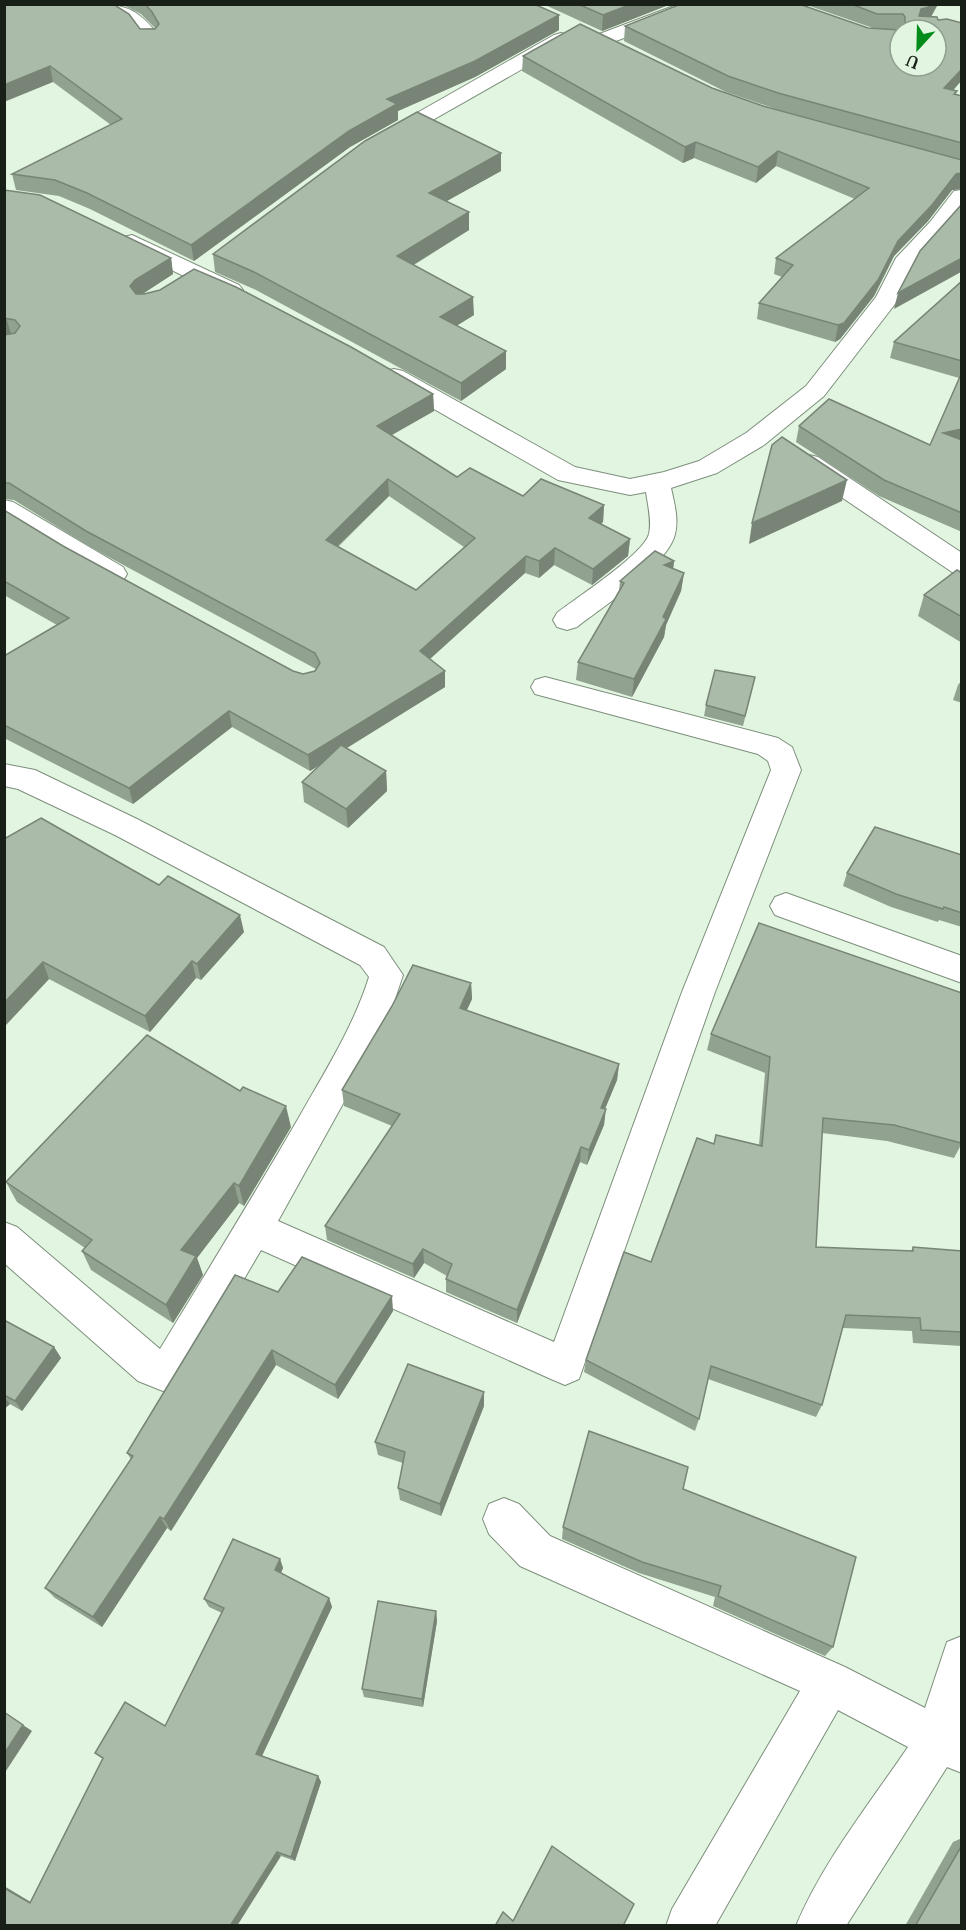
<svg xmlns="http://www.w3.org/2000/svg" width="966" height="1930" font-family="Merriweather,serif">
<style>
.lines{fill:none;stroke-linecap:round;stroke-linejoin:round}
.minor-casing{stroke:#7d8f7c;stroke-width:2}
.minor{fill:#fff;fill-rule:evenodd}
.wall{fill:#92a291;fill-rule:evenodd}
.shaded-wall{fill:#778476}
.building{fill:#aabca9;stroke:#778476;stroke-width:1.5;fill-rule:evenodd}
</style>
<rect width="100%" height="100%" fill="#e2f5e1"/>
<g class="lines">
<g class="minor-casing">
<g id="minor">
<path d="M95 4C127 4 141 11 160 38L157 42H143L133 28Z"/>
<polygon points="679,4 705,4 703,8 608,44 594,44 591,40 594,36"/>
<polygon points="561,33 568,35 571,39 568,43 394,142 387,144 380,142 377,138 380,134 554,35"/>
<path d="M962 190V211L914 266 895 304 824 396 764 445 717 473 671 488C674 502 679 519 675 534 668 565 602 607 577 627L567 630 557 627 553 620 557 613C576 598 643 555 649 534 652 521 648 506 646 492L630 495 558 480 385 381 382 376 385 371 394 369 403 371 575 467 630 479 664 472 699 461 746 433 806 386 876 297 896 258 930 222 954 191Z"/>
<polygon points="132,235 239,285 243,290 239,295 231,297 223,295 124,247 121,242 124,237"/>
<polygon points="809,455 818,457 962,553 962,575 952,572 800,469 796,463 800,457"/>
<polygon points="4,500 13,502 123,567 127,574 123,581 113,583 103,581 4,520"/>
<path d="M545 677 778 738 792 747 801 770 715 992 579 1379 565 1385 551 1379 261 1250 186 1378 177 1385 163 1391 138 1381 4 1263V1222L17 1227 160 1349C206 1273 253 1197 298 1119 324 1073 353 1028 369 977L360 965 115 835 18 789 4 786V764L35 770 137 819 384 947 403 975 391 1011 370 1055 278 1221 554 1342 682 992 771 770 768 761 758 754 535 694 531 687 535 680Z"/>
<polygon points="786,893 962,956 962,983 775,915 770,906 775,897"/>
<path d="M504 1498 519 1504 550 1536 845 1667 925 1708 947 1642 962 1636V1773L947 1767 846 1926H796C822 1863 870 1803 908 1747L838 1710 715 1926H666L672 1909 800 1691 520 1566 489 1534 483 1519 489 1504Z"/>
</g>
</g>
<use href="#minor" class="minor"/>
</g>
<g class="wall">
<polygon points="4,4 140,29 155,28 141,14 125,6 114,4 534,4 559,30 475,77 398,111 398,120 350,147 194,261 90,209 59,196 16,190 12,174 111,125 53,82"/>
<polygon points="543,4 671,4 602,31"/>
<path d="M681 4H799L868 28H873L804 4H938L931 17H937L938 20 947 19 962 23V80L953 90 957 91 956 94 962 96V160L776 109 726 92 624 41 625 26ZM889 29 936 30V66H900V30Z"/>
<polygon points="523,56 712,88 763,106 962,160 962,189 952,190 928,221 894,256 874,296 840,339 835,342 757,319 759,303 782,277 774,274 776,258 855,199 776,166 756,183 694,158 683,163 522,71"/>
<polygon points="501,153 501,171 446,201 469,212 469,230 414,265 474,315 456,326 506,351 506,369 461,401 256,290 215,272 213,254"/>
<path d="M4 190 171 258 173 274 142 294 433 394 434 411 391 435 457 477 523 496 604 505 603 522 601 524 630 539 628 556 592 585 554 565 539 578 525 573 430 659 445 687 346 748 386 771 387 791 348 828 304 802 302 782 321 764 310 771 232 727 133 804 4 738V656L57 625 4 595V510L63 546 293 671 303 674 315 671 316 669 90 547 14 500 4 499ZM389 496 464 547 416 590 338 547Z"/>
<polygon points="962,281 962,532 879,496 796,442 799,426 930,445 959,378 890,358 894,342"/>
<polygon points="674,561 673,569 684,573 681,591 666,625 664,637 632,697 576,680 578,662 619,591 620,581"/>
<polygon points="962,573 962,643 918,616 924,595"/>
<polygon points="755,677 743,726 704,716 706,705"/>
<polygon points="962,680 962,703 953,700 958,685"/>
<polygon points="4,839 159,885 244,932 201,980 196,978 150,1032 49,979 4,1027"/>
<polygon points="962,855 962,927 939,920 938,922 891,907 843,886 847,873"/>
<polygon points="759,923 962,1143 954,1158 887,1141 822,1133 816,1247 911,1251 913,1247 962,1251 962,1346 913,1343 912,1331 843,1328 822,1405 816,1417 708,1379 699,1419 695,1431 584,1372 586,1360 651,1262 714,1144 759,1145 765,1073 707,1050 711,1034"/>
<polygon points="471,983 472,999 467,1010 619,1064 617,1080 605,1109 604,1125 587,1165 580,1162 517,1323 446,1292 446,1279 447,1276 424,1263 414,1278 327,1240 325,1226 392,1126 344,1106 342,1090"/>
<polygon points="291,1127 244,1206 239,1203 197,1258 203,1275 173,1323 91,1270 82,1251 85,1248 17,1202 6,1182"/>
<polygon points="278,1292 393,1311 338,1399 276,1365 171,1531 167,1528 102,1627 55,1598 45,1588 131,1459 127,1453"/>
<polygon points="4,1320 54,1347 61,1358 22,1411 10,1404 4,1409"/>
<polygon points="484,1406 441,1516 400,1500 398,1488 403,1463 378,1455 375,1442"/>
<polygon points="683,1489 833,1647 825,1656 713,1606 715,1597 639,1573 562,1539 563,1527"/>
<polygon points="280,1559 283,1568 281,1573 329,1598 332,1607 262,1756 318,1776 321,1782 295,1861 281,1856 30,1902 103,1759 95,1753 165,1726 222,1613 209,1607 204,1599"/>
<polygon points="436,1611 437,1621 423,1707 364,1697 362,1689"/>
<polygon points="962,1838 962,1926 905,1926 953,1842"/>
</g>
<g class="shaded-wall">
<polygon points="632,4 671,4 602,31 603,15"/>
<polygon points="933,4 938,4 928,22 919,16 921,9"/>
<polygon points="559,15 559,30 475,77 398,111 398,120 350,147 194,261 191,245 387,99"/>
<polygon points="50,66 53,82 4,102 4,85"/>
<polygon points="962,69 962,80 941,104 944,88"/>
<polygon points="696,142 694,158 683,163 685,147"/>
<polygon points="778,151 776,166 756,183 758,167"/>
<polygon points="501,153 501,171 429,211 429,193"/>
<polygon points="962,173 962,189 952,190 928,221 894,256 874,296 840,339 835,342 838,325 898,241 956,174"/>
<polygon points="469,212 469,230 398,274 397,256"/>
<polygon points="171,258 173,274 138,297 130,286 135,280"/>
<polygon points="962,258 961,272 894,309 898,293"/>
<polygon points="473,297 474,315 440,336 440,317"/>
<polygon points="6,317 11,334 4,335 4,318"/>
<polygon points="506,351 506,369 461,401 461,383"/>
<polygon points="433,394 434,411 378,443 377,426"/>
<polygon points="962,429 962,444 943,433"/>
<polygon points="388,479 389,496 327,556 326,540"/>
<polygon points="847,480 842,501 749,544 752,523"/>
<polygon points="604,505 603,522 588,535 589,518"/>
<polygon points="630,539 628,556 592,585 593,569"/>
<polygon points="555,548 554,565 539,578 539,561"/>
<polygon points="526,556 525,573 421,667 420,651"/>
<polygon points="674,561 672,579 664,565"/>
<polygon points="684,573 681,591 666,625 664,637 632,697 634,679"/>
<polygon points="445,671 445,687 310,771 308,755"/>
<polygon points="229,711 232,727 133,804 129,788"/>
<polygon points="386,771 387,791 348,828 346,809"/>
<polygon points="240,915 244,932 201,980 197,964"/>
<polygon points="192,961 196,978 150,1032 145,1016"/>
<polygon points="43,962 49,979 4,1027 4,1003"/>
<polygon points="471,983 472,999 460,1024 460,1008"/>
<polygon points="619,1064 617,1080 599,1123 601,1108"/>
<polygon points="286,1106 291,1127 244,1206 239,1186"/>
<polygon points="606,1109 604,1125 587,1165 589,1150"/>
<polygon points="581,1147 580,1162 517,1323 517,1310"/>
<polygon points="234,1183 239,1203 197,1258 203,1275 173,1323 166,1305 181,1250"/>
<polygon points="423,1249 424,1263 414,1278 413,1264"/>
<polygon points="392,1296 393,1311 338,1399 335,1385"/>
<polygon points="54,1347 61,1358 22,1411 15,1401"/>
<polygon points="272,1350 276,1365 171,1531 164,1519"/>
<polygon points="484,1392 484,1406 441,1516 440,1504"/>
<polygon points="4,1397 10,1404 4,1409"/>
<polygon points="160,1517 167,1528 102,1627 93,1617"/>
<polygon points="280,1559 283,1568 278,1579 275,1570"/>
<polygon points="329,1598 332,1607 260,1760 256,1754"/>
<polygon points="436,1611 437,1621 423,1707 422,1699"/>
<polygon points="23,1725 32,1731 4,1774 4,1754"/>
<polygon points="318,1776 321,1782 295,1861 291,1857"/>
<polygon points="277,1852 281,1856 237,1926 230,1926"/>
<polygon points="4,1886 39,1907 30,1903 4,1888"/>
</g>
<g class="building">
<polygon points="4,4 113,4 129,14 140,29 155,29 159,24 152,12 145,4 534,4 559,15 475,61 387,99 397,104 349,131 191,245 87,193 55,180 12,174 122,119 50,66 4,85"/>
<polygon points="578,4 632,4 603,15"/>
<polygon points="681,4 799,4 868,28 900,30 900,66 936,66 936,30 905,30 905,17 903,14 877,14 851,4 933,4 932,6 921,9 919,16 937,17 938,20 947,19 962,23 962,69 944,88 957,91 954,94 962,96 962,143 778,93 728,76 625,26"/>
<polygon points="580,24 712,88 763,106 962,160 962,173 956,174 932,205 898,241 878,280 844,323 838,325 759,303 793,265 776,258 869,188 778,151 758,167 696,142 685,147 523,56"/>
<polygon points="417,112 501,153 429,193 469,212 397,256 473,297 440,317 506,351 461,383 254,272 213,254 365,141"/>
<path d="M4 190 40 195 171 258 135 280 130 286 136 294H144L160 290 194 269 236 287 351 347 433 394 377 426 457 477 470 468 523 496 541 479 604 505 589 518 630 539 593 569 555 548 539 561 526 556 420 651 445 671 308 755 229 711 129 788 4 725V656L69 618 4 581V510L63 546 293 671 303 674 315 671 320 663 315 653 86 531 9 483H4V335L15 333 20 326 15 320 4 318ZM388 479 475 538 416 590 326 540Z"/>
<polygon points="962,204 962,258 898,293 920,251"/>
<polygon points="962,281 962,361 894,342"/>
<polygon points="962,372 962,429 943,433 962,440 962,513 884,480 799,426 829,399 930,445"/>
<polygon points="782,437 847,480 752,523 772,445"/>
<polygon points="655,551 674,561 664,565 684,573 663,617 666,619 634,679 578,662 624,583 620,581"/>
<polygon points="957,570 962,573 962,617 924,595"/>
<polygon points="715,670 755,677 745,716 706,705"/>
<polygon points="341,745 386,771 346,809 302,782"/>
<polygon points="41,818 159,885 168,876 240,915 197,964 192,961 145,1016 43,962 4,1003 4,839"/>
<polygon points="875,827 962,855 962,913 944,907 943,909 896,894 847,873"/>
<polygon points="759,923 962,993 961,1143 894,1125 823,1118 816,1247 913,1251 913,1247 962,1251 962,1332 921,1330 920,1318 846,1315 822,1405 711,1366 699,1419 586,1360 624,1252 651,1262 697,1138 714,1144 716,1135 762,1146 770,1057 711,1034"/>
<polygon points="413,965 471,983 460,1008 619,1064 601,1108 606,1109 589,1150 581,1147 517,1310 446,1279 452,1264 423,1249 413,1264 325,1226 400,1114 342,1090 392,1006"/>
<polygon points="147,1035 240,1091 243,1087 286,1106 239,1186 234,1183 181,1250 196,1256 166,1305 82,1251 92,1240 6,1182"/>
<polygon points="302,1257 392,1296 335,1385 272,1350 164,1519 160,1517 93,1617 45,1588 133,1456 127,1453 235,1275 278,1292"/>
<polygon points="4,1320 54,1347 15,1401 4,1395"/>
<polygon points="408,1364 484,1392 440,1504 398,1488 405,1452 375,1442"/>
<polygon points="589,1431 688,1467 683,1489 856,1557 833,1647 718,1596 721,1586 642,1562 563,1527"/>
<polygon points="233,1539 280,1559 275,1570 329,1598 256,1754 318,1776 291,1857 277,1852 230,1926 4,1926 4,1888 30,1903 103,1758 95,1753 125,1702 165,1726 224,1608 204,1599"/>
<polygon points="378,1601 436,1611 422,1699 362,1689"/>
<polygon points="4,1712 23,1725 4,1754"/>
<polygon points="962,1845 962,1926 915,1926"/>
<polygon points="552,1846 634,1904 623,1926 495,1926 503,1912 513,1921"/>
</g>
<rect width="966" height="1930" fill="none" stroke="#181f17" stroke-width="12"/>
<g transform="translate(918 48) rotate(202)"><circle r="28" fill="#e2f5e1" stroke="#919f90" stroke-width="1.5"/>
<path d="M0-4.5L10 22L0 15L-10 22Z" fill="#018b18"/>
<text y="-9" font-size="16" font-weight="bold" text-anchor="middle" fill="#181f17">U</text>
</g>
</svg>
